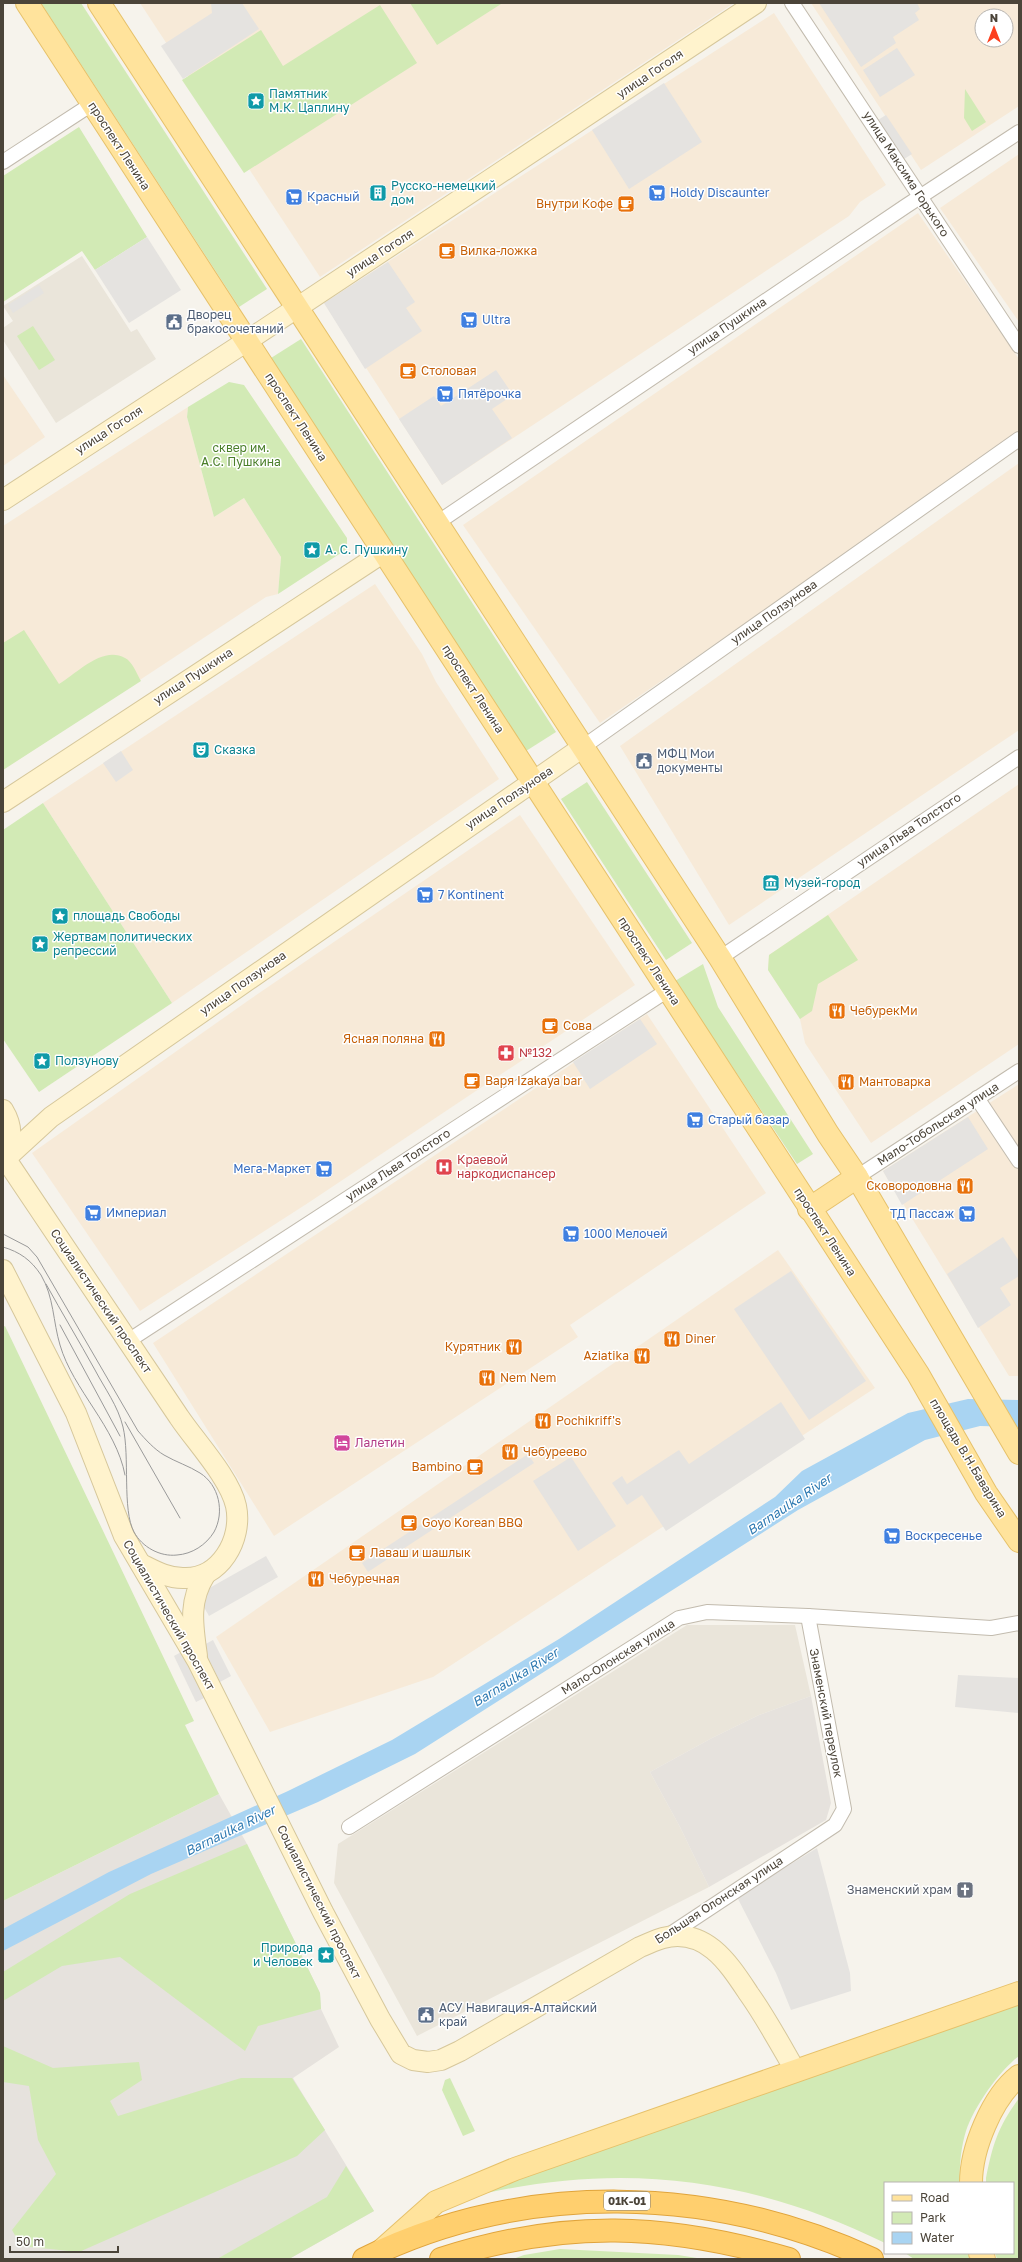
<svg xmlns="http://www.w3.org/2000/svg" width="1022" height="2262" font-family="'Golos Text',sans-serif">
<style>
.residential{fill:#eae5da}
.commercial{fill:#f7ead8;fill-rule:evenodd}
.industrial{fill:#e6e2dd}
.green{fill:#d2eab5}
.parking{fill:#e5e3e0}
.water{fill:#a9d4f2}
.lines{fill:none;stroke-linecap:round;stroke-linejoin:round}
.street-casing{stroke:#c2bbae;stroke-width:16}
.secondary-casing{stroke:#d6c79b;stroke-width:22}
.primary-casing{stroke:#e6c16a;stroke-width:24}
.highway-casing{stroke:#e0a43c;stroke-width:24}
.street{stroke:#fff;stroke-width:14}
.secondary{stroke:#fff3cd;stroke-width:20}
.primary{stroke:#ffe39c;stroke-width:22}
.highway{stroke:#ffcf6e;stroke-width:22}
.tram{stroke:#9a9a9a;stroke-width:1}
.labels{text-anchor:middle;stroke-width:3;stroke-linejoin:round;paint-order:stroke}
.shield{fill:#fff;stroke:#817c74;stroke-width:1}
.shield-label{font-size:11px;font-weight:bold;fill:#4b4439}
.street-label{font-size:12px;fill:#4b4439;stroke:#fff}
.culture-label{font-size:12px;fill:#0d838f;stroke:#fff;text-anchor:start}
.shop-label{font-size:12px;fill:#366cbe;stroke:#fff;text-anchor:start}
.food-label{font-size:12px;fill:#c56008;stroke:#fff;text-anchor:start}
.service-label{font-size:12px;fill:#4e5e75;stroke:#fff;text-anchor:start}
.park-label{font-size:12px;fill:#4a7f2a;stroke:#fff}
.health-label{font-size:12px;fill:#be3a42;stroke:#fff;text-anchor:start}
.hotel-label{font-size:12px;fill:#b23c85;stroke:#fff;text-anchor:start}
.worship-label{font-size:12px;fill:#5b616d;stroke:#fff;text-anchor:end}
.water-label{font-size:13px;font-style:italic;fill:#2e7ab2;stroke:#fff}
</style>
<rect width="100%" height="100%" fill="#f6f3ec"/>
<g class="residential">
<polygon points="82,256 131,332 137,329 156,359 56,423 3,340 3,328 13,321 3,306"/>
<polygon points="687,1625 795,1625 811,1696 759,1715 712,1738 650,1772 680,1827 709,1887 417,2036 334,1883 338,1844"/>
</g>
<g class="commercial">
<polygon points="140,3 734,3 320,277"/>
<path d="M811 3H1019V106L921 170ZM982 16H1006V40H982Z"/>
<polygon points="774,13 886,185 860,202 849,216 442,485 324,303"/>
<polygon points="1019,154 1019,322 940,208"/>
<polygon points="918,213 1019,359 1019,436 600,723 463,525"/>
<polygon points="3,375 45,437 3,466"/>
<polygon points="188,407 187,417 214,517 244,498 281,557 278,594 266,597 3,770 3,526"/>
<polygon points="1019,463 1019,730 729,925 620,746"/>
<polygon points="375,584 422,654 436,682 499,779 172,1003 43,803"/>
<polygon points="1019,784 1019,1044 871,1143 805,1043 800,1019 768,970 769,955"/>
<polygon points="520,815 635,985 308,1203 140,1311 32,1153 249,1000"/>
<polygon points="647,1014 766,1193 570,1325 578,1337 274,1536 153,1343"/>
<polygon points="1019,1084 1019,1376 1009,1376 883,1171"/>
<polygon points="778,1250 875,1388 433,1677 270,1732 216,1637"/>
</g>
<g class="industrial">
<polygon points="811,1696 831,1803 826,1820 709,1887 680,1827 650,1772 712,1738 759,1715"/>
<polygon points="219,1794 247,1844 320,1993 321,2009 339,2047 293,2078 374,2211 289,2259 3,2259 3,1901"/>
</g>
<g class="green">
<polygon points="41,3 81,3 267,289 239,307"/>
<polygon points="410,3 500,3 501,4 437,45"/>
<polygon points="380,5 417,63 244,173 182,80 261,30 283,66"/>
<polygon points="965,89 986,122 972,131 964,118"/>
<polygon points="79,127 147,237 95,270 82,251 3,302 3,176"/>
<polygon points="33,326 55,360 39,370 17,336"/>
<polygon points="301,339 556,732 526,751 271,358"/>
<polygon points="229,382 244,385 347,538 347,549 278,594 281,557 244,498 214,517 187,417 188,407"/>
<path d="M24 630 59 684C77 673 103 645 125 658 132 661 137 674 141 681L3 770V643Z"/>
<polygon points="587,782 692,943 666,960 561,799"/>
<polygon points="43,803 172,1003 39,1092 3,1039 3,830"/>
<polygon points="828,915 858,960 818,984 812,1011 800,1019 768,970 769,955"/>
<polygon points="703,964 718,1007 813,1154 797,1164 675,981"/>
<polygon points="5,1326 194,1721 185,1725 219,1794 3,1901 3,1327"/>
<polygon points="247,1844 320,1993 321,2009 258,2026 245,2051 120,1957 62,1966 3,2001 3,1972 130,1894"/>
<path d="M1019 2004V2056C999 2071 974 2107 966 2131 961 2147 959 2167 960 2183H885V2243C753 2178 625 2162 482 2194L513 2179Z"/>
<polygon points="3,2046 53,2068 139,2062 142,2080 110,2101 118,2116 241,2078 292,2078 325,2130 297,2156 79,2252 21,2246 12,2230 56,2174 38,2140 29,2086 3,2082"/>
<polygon points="450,2078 475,2131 463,2136 442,2090 445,2080"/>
<path d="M1019 2098V2259H997L995 2253H1013V2183H986V2178C993 2143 998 2127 1019 2098Z"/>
<polygon points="346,2166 374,2211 289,2259 217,2259 327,2197"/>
<polygon points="560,2249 678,2255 703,2259 513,2259 524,2255"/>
<polygon points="905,2253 970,2253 974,2259 914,2259"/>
</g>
<g class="parking">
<polygon points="211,3 242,3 259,29 183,79 161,46 212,13"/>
<polygon points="819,3 917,3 920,9 915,13 919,20 893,37 896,43 861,67"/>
<polygon points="897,48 915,75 880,97 863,70"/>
<polygon points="664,83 702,142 629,189 592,130"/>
<polygon points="886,115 912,154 904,159 878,120"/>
<polygon points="147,237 181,290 129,323 95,270"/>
<polygon points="388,262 415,302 406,308 422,331 365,369 324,303"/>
<polygon points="39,285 44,293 13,313 8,305"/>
<polygon points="496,370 513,395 492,409 512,438 442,485 399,419 434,396 441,406"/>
<polygon points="121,751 133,770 116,782 103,763"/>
<polygon points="640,1019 657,1044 590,1089 573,1062"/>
<polygon points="968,1117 988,1149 902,1205 883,1171"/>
<polygon points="1003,1237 1019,1261 1019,1276 1000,1288 1011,1305 978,1328 947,1274"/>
<polygon points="791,1271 866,1381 809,1420 734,1309"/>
<polygon points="781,1402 805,1439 666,1531 642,1495 627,1505 612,1483 622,1476 627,1484 679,1450 689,1464"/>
<polygon points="528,1454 534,1463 368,1572 362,1563"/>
<polygon points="571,1457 616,1526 578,1551 533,1481"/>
<polygon points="266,1556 278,1577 209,1616 197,1595"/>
<polygon points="213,1640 231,1676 220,1682 202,1646"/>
<polygon points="183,1651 206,1697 196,1702 174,1656"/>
<polygon points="958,1675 1019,1678 1019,1713 955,1707"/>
<polygon points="817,1848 850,1973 851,1991 791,2010 776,1973 737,1897"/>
</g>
<polygon class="water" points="968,1399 1019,1400 1019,1427 980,1426 925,1440 798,1510 415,1754 318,1802 151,1874 3,1951 3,1929 109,1872 288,1791 392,1740 559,1639 775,1497 802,1471 908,1413"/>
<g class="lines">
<g class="street-casing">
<g id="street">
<polyline points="792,3 1019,346"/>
<polyline points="3,162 92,104"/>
<polyline points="437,523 906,206 1019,132"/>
<polyline points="583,747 1019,439"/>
<polyline points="720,958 1019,757"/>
<polyline points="977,1098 1019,1161"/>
<polyline points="857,1177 1019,1071"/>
<polyline points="128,1341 668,990"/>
<polyline points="349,1827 679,1618 707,1612 808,1616 991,1628 1019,1623"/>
<polyline points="666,1937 835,1825 844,1809 808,1616"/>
</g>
</g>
<g class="secondary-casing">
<g id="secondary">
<polyline points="3,500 247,341 756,3"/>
<polyline points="3,802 384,552"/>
<path d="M3 1110C14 1128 11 1140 5 1159"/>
<path d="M5 1158C63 1245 121 1331 179 1417 195 1441 230 1478 236 1506 243 1539 220 1580 183 1578 167 1578 155 1571 141 1564"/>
<polyline points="3,1161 51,1117 583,747"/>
<path d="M3 1270 76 1413 124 1536 198 1662 323 1912 380 2019 401 2054 413 2060 428 2062 441 2060 460 2051 640 1947C648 1944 655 1940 663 1938 706 1927 729 1964 749 1994 766 2018 780 2044 795 2070"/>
<path d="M197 1656C193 1626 188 1602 205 1575"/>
</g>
</g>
<g class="primary-casing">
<g id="primary">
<polyline points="27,3 918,1374 986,1493 1019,1541"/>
<polyline points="99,3 720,958 828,1134 857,1177 1019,1453"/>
<polyline points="809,1209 857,1177"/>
<path d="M971 2183C971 2149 992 2097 1019 2076"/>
<polyline points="381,2251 436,2202 515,2169 1019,1993"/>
<polyline points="980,2253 984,2259"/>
</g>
</g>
<g class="highway-casing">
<g id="highway">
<path d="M364 2259C524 2180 712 2185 872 2259"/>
<path d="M441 2259C564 2219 666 2223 789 2259"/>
</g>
</g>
<use href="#street" class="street"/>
<use href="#secondary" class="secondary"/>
<use href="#primary" class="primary"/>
<use href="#highway" class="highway"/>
<g class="tram">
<path d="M3 1234 28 1247 37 1257 138 1431C146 1440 154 1449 164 1455 176 1462 189 1466 200 1473 219 1485 225 1512 214 1532 206 1545 192 1554 177 1555 160 1557 142 1547 134 1532 122 1510 130 1456 123 1427 118 1406 105 1389 95 1370 79 1341 62 1313 46 1284"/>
<path d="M3 1247C20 1252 31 1260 41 1275 54 1297 53 1322 60 1345 73 1390 116 1427 125 1475"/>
<polyline points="60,1325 120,1436"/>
<polyline points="125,1422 180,1518"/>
</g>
</g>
<defs>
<g id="sight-square" transform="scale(0.9)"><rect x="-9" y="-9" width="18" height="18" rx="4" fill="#0f9aa8" stroke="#fff"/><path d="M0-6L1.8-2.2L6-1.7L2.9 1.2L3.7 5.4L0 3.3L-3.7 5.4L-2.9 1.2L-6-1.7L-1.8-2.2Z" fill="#fff"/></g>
<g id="building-square" transform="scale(0.9)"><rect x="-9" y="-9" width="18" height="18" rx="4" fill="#0f9aa8" stroke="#fff"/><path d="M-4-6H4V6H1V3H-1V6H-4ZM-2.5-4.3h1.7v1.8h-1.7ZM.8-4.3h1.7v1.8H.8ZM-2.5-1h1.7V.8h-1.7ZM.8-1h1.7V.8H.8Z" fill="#fff"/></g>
<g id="supermarket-square" transform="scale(0.9)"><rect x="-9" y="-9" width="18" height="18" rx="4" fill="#3f7fe0" stroke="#fff"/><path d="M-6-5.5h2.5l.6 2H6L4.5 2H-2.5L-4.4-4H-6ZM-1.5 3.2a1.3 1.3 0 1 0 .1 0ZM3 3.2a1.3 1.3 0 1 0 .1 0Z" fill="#fff"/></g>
<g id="cafe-square" transform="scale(0.9)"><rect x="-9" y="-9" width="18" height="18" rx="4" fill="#e8710a" stroke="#fff"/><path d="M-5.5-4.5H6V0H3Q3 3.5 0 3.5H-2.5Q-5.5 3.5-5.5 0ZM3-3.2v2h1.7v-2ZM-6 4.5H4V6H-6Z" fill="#fff"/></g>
<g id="civic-square" transform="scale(0.9)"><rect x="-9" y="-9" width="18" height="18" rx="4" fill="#5c6f8a" stroke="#fff"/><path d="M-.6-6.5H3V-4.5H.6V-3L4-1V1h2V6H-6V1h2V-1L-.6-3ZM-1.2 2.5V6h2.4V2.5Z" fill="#fff"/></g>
<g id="theatre-square" transform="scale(0.9)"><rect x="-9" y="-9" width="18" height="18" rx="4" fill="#0f9aa8" stroke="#fff"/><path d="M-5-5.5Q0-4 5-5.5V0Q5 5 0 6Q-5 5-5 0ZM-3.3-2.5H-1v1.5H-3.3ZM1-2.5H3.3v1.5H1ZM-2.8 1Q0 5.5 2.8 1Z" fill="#fff"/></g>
<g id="museum-square" transform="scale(0.9)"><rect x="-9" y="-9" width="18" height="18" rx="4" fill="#0f9aa8" stroke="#fff"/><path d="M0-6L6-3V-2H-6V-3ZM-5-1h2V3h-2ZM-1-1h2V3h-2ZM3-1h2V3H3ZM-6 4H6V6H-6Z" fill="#fff"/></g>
<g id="restaurant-square" transform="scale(0.9)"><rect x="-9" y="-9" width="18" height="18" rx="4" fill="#e8710a" stroke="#fff"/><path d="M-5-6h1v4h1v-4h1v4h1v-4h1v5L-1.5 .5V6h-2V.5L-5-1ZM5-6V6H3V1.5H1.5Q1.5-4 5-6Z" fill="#fff"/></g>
<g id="pharmacy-square" transform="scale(0.9)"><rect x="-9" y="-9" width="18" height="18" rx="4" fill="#e0444e" stroke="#fff"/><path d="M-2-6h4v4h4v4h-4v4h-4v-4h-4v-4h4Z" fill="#fff"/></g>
<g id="hospital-square" transform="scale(0.9)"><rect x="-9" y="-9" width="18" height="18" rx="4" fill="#e0444e" stroke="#fff"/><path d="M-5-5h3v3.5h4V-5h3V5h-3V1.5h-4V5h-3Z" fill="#fff"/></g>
<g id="hotel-square" transform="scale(0.9)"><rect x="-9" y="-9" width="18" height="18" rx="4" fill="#d1479c" stroke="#fff"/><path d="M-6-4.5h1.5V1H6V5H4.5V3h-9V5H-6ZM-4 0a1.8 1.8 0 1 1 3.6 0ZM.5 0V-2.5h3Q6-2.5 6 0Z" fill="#fff"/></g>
<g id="church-square" transform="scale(0.9)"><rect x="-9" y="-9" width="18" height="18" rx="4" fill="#6b7280" stroke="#fff"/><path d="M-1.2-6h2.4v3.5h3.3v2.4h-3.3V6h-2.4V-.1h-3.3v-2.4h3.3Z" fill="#fff"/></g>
</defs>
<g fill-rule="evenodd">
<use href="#sight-square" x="256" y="101"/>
<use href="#building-square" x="378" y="193"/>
<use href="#supermarket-square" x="657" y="193"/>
<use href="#supermarket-square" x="294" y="197"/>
<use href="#cafe-square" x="626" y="204"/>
<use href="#cafe-square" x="447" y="251"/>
<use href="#supermarket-square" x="469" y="320"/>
<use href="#civic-square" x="174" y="322"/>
<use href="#cafe-square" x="408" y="371"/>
<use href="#supermarket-square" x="445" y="394"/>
<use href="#sight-square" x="312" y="550"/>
<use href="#theatre-square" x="201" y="750"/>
<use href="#civic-square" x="644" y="761"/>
<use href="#museum-square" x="771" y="883"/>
<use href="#supermarket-square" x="425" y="895"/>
<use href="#sight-square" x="60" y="916"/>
<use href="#sight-square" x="40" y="944"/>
<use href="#restaurant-square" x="837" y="1011"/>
<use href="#cafe-square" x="550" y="1026"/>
<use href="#restaurant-square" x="437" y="1039"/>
<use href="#pharmacy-square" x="506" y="1053"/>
<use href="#sight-square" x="42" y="1061"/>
<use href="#cafe-square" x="472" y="1081"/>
<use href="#restaurant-square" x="846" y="1082"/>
<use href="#supermarket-square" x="695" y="1120"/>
<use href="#hospital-square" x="444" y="1167"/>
<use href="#supermarket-square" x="324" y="1169"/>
<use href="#restaurant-square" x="965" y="1186"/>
<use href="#supermarket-square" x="93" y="1213"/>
<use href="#supermarket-square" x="967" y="1214"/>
<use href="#supermarket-square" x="571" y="1234"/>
<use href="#restaurant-square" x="672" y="1339"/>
<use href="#restaurant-square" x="514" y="1347"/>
<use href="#restaurant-square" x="642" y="1356"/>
<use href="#restaurant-square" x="487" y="1378"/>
<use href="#restaurant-square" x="543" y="1421"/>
<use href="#hotel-square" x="342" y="1443"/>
<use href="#restaurant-square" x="510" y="1452"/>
<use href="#cafe-square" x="475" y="1467"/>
<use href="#cafe-square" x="409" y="1523"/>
<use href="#supermarket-square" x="892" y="1536"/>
<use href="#cafe-square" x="357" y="1553"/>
<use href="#restaurant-square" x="316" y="1579"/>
<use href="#church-square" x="965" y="1890"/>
<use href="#sight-square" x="326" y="1955"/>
<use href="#civic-square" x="426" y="2015"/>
</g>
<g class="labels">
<rect class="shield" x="604" y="2192" width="46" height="18" rx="3"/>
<g class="shield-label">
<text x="627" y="2205">01К-01</text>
</g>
<g class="street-label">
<text transform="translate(650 74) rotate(-34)" y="4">улица Гоголя</text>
<text transform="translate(119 146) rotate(57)" y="4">проспект Ленина</text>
<text transform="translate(906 174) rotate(57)" y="4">улица Максима Горького</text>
<text transform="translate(380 253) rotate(-33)" y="4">улица Гоголя</text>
<text transform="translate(727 326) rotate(-34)" y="4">улица Пушкина</text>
<text transform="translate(296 417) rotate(57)" y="4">проспект Ленина</text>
<text transform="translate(109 430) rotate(-33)" y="4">улица Гоголя</text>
<text transform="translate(774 612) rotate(-35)" y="4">улица Ползунова</text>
<text transform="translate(193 676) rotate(-33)" y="4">улица Пушкина</text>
<text transform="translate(473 689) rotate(57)" y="4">проспект Ленина</text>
<text transform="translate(509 798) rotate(-34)" y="4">улица Ползунова</text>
<text transform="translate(909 830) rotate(-34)" y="4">улица Льва Толстого</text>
<text transform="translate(649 961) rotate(57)" y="4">проспект Ленина</text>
<text transform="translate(243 983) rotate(-35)" y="4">улица Ползунова</text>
<text transform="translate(938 1124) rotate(-33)" y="4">Мало-Тобольская улица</text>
<text transform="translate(398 1165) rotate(-33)" y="4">улица Льва Толстого</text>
<text transform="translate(825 1232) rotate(57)" y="4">проспект Ленина</text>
<text transform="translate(101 1301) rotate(56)" y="4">Социалистический проспект</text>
<text transform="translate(968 1458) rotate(59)" y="4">площадь В.Н.Баварина</text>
<text transform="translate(169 1615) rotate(60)" y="4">Социалистический проспект</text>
<text transform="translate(618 1657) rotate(-32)" y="4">Мало-Олонская улица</text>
<text transform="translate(826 1713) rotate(79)" y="4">Знаменский переулок</text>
<text transform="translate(719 1900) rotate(-33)" y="4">Большая Олонская улица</text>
<text transform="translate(319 1902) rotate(63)" y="4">Социалистический проспект</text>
</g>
<g class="culture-label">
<text x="269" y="98">Памятник<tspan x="269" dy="14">М.К. Цаплину</tspan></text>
<text x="391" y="190">Русско-немецкий<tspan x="391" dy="14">дом</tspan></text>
<text x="325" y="554">А. С. Пушкину</text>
<text x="214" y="754">Сказка</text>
<text x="784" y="887">Музей-город</text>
<text x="73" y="920">площадь Свободы</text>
<text x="53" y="941">Жертвам политических<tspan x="53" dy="14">репрессий</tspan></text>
<text x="55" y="1065">Ползунову</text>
<text x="313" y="1952" text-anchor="end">Природа<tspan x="313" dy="14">и Человек</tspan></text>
</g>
<g class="shop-label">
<text x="670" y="197">Holdy Discaunter</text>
<text x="307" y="201">Красный</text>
<text x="482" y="324">Ultra</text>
<text x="458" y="398">Пятёрочка</text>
<text x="438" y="899">7 Kontinent</text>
<text x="708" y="1124">Старый базар</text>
<text x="311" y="1173" text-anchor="end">Мега-Маркет</text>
<text x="106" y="1217">Империал</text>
<text x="954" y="1218" text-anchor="end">ТД Пассаж</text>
<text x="584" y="1238">1000 Мелочей</text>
<text x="905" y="1540">Воскресенье</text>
</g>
<g class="food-label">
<text x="613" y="208" text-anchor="end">Внутри Кофе</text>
<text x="460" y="255">Вилка-ложка</text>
<text x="421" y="375">Столовая</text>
<text x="850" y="1015">ЧебурекМи</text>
<text x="563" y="1030">Сова</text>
<text x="424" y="1043" text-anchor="end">Ясная поляна</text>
<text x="485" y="1085">Варя Izakaya bar</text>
<text x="859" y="1086">Мантоварка</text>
<text x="952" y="1190" text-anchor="end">Сковородовна</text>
<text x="685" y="1343">Diner</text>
<text x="501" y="1351" text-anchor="end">Курятник</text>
<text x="629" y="1360" text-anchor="end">Aziatika</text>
<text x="500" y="1382">Nem Nem</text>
<text x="556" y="1425">Pochikriff's</text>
<text x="523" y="1456">Чебуреево</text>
<text x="462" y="1471" text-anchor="end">Bambino</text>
<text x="422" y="1527">Goyo Korean BBQ</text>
<text x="370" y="1557">Лаваш и шашлык</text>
<text x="329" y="1583">Чебуречная</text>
</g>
<g class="service-label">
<text x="187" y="319">Дворец<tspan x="187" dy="14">бракосочетаний</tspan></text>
<text x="657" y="758">МФЦ Мои<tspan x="657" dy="14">документы</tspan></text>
<text x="439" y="2012">АСУ Навигация-Алтайский<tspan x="439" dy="14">край</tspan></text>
</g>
<g class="park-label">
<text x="241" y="452">сквер им.<tspan x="241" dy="14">А.С. Пушкина</tspan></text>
</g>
<g class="health-label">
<text x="519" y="1057">№132</text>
<text x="457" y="1164">Краевой<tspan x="457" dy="14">наркодиспансер</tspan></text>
</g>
<g class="hotel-label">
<text x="355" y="1447">Лалетин</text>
</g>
<g class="worship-label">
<text x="952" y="1894">Знаменский храм</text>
</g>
<g class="water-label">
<text transform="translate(789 1504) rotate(-34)" y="5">Barnaulka River</text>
<text transform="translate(515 1677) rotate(-32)" y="5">Barnaulka River</text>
<text transform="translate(230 1830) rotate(-26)" y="5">Barnaulka River</text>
</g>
</g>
<rect width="1022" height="2262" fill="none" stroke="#4b4439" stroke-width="8"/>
<rect x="884" y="2182" width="130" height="72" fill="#ffffff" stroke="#b7b4b0"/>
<rect x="892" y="2195" width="20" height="6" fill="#ffe39c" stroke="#b7b4b0"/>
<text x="920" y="2202" font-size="12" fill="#4b4439">Road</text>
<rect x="892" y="2212" width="20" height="12" fill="#d2eab5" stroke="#b7b4b0"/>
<text x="920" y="2222" font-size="12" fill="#4b4439">Park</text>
<rect x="892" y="2232" width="20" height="12" fill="#a9d4f2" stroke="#b7b4b0"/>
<text x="920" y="2242" font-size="12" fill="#4b4439">Water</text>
<g transform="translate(994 28)"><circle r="19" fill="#ffffff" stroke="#b7b4b0"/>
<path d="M0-3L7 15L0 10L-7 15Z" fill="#fc3f1d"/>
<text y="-6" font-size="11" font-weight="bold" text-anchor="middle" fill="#4b4439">N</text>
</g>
<path d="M10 2246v6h108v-6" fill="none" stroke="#4b4439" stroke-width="2"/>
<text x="16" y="2246" font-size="12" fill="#4b4439" stroke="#ffffff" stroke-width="3" paint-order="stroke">50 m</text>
</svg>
